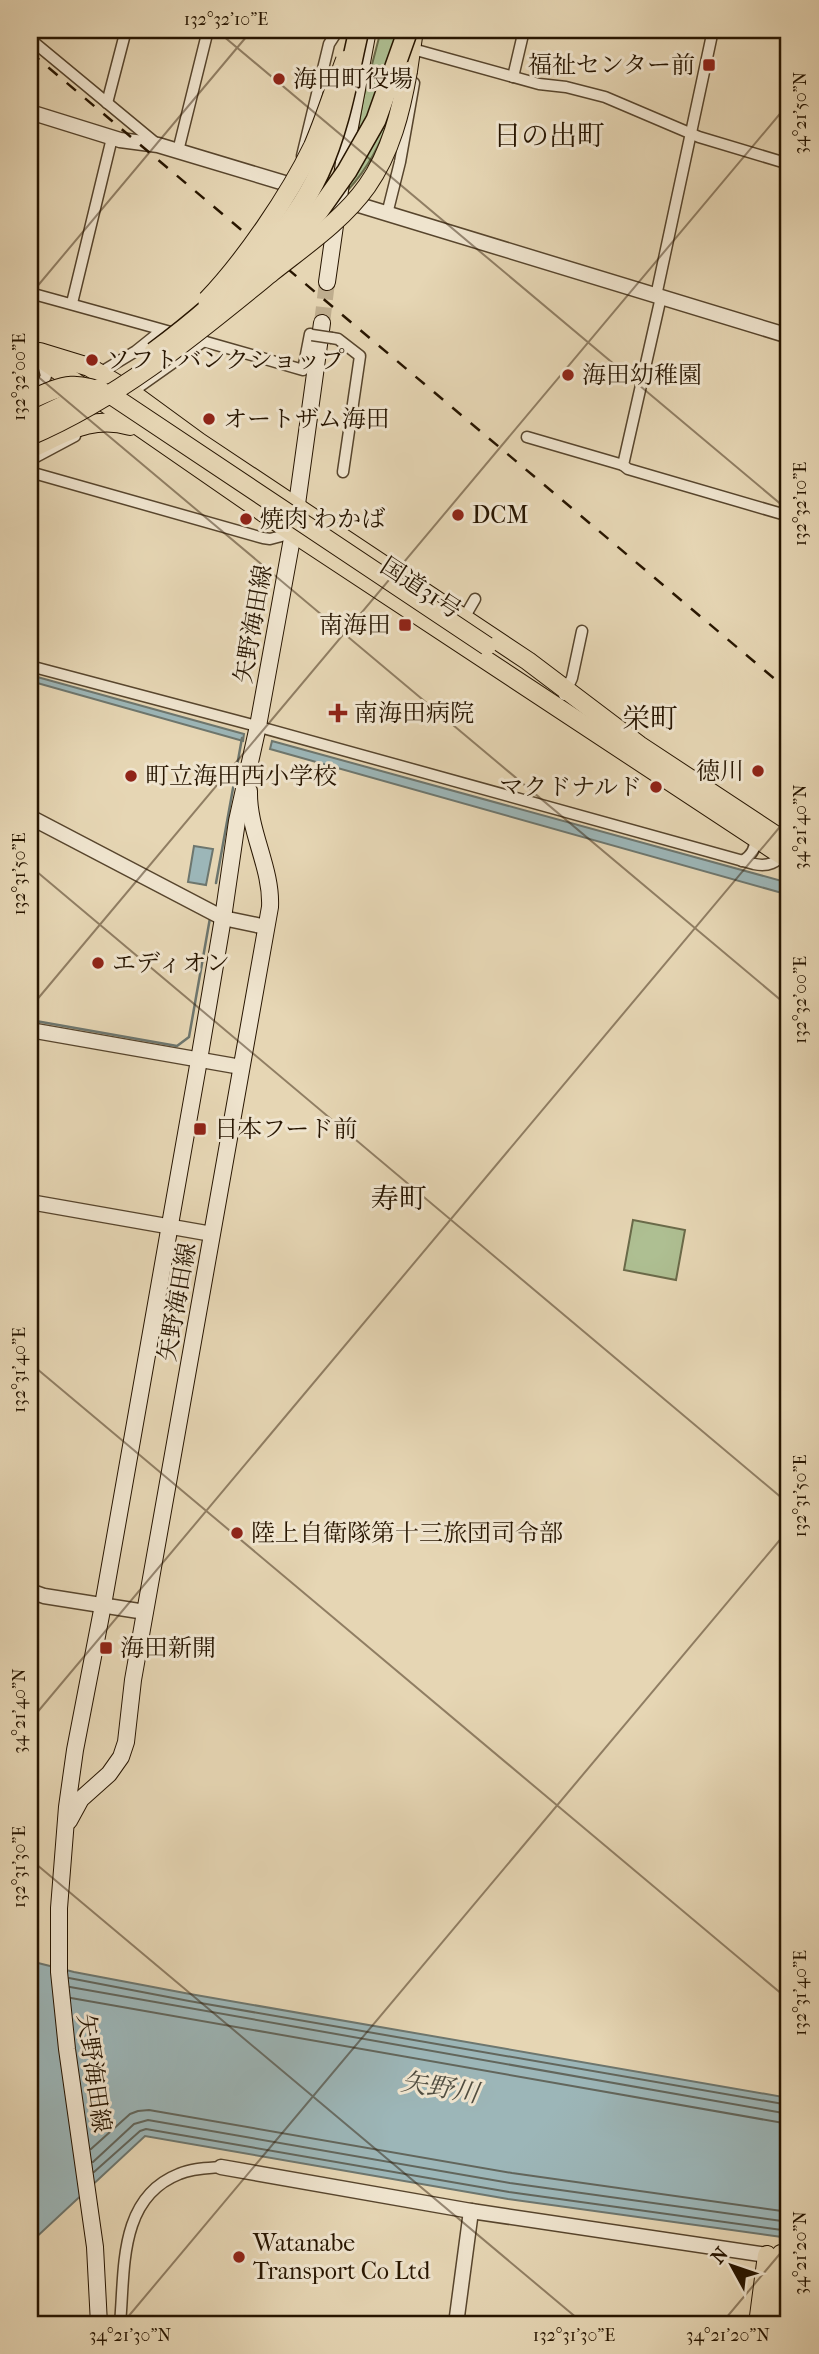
<svg xmlns="http://www.w3.org/2000/svg" width="819" height="2354" font-family="'IM FELL French Canon','Noto Serif JP',serif">
<style>
.green{fill:#aebf92;stroke:#6a6a49;stroke-width:2}
.water{fill:#9cb6b8;stroke:#6d766e;stroke-width:2}
.lines{fill:none;stroke-linecap:round;stroke-linejoin:round}
.shore{stroke:#62665c;stroke-width:2}
.stream{stroke:#6d766e;stroke-width:2.5}
.secondary-tunnel{stroke:#c0af90;stroke-width:16;stroke-dasharray:16 8;stroke-linecap:butt}
.minor-casing{stroke:#57452d;stroke-width:13}
.tertiary-casing{stroke:#57452d;stroke-width:17}
.secondary-casing{stroke:#271500;stroke-width:18}
.primary-casing{stroke:#271500;stroke-width:20}
.trunk-casing{stroke:#271500;stroke-width:20}
.minor{stroke:#efe4ce;stroke-width:10}
.tertiary{stroke:#efe4ce;stroke-width:14}
.secondary{stroke:#efe4ce;stroke-width:16}
.primary{stroke:#e6d6b4;stroke-width:18}
.trunk{stroke:#e6d6b4;stroke-width:18}
.rail{stroke:#271500;stroke-width:2.5;stroke-dasharray:12 12;stroke-linecap:butt}
.minor-bridge-casing{stroke:#57452d;stroke-width:13;stroke-linecap:butt}
.trunk-bridge-casing{stroke:#271500;stroke-width:20;stroke-linecap:butt}
.motorway-bridge-casing{stroke:#271500;stroke-width:22;stroke-linecap:butt}
.minor-bridge{stroke:#efe4ce;stroke-width:10}
.trunk-bridge{stroke:#e6d6b4;stroke-width:18}
.motorway-bridge{stroke:#e6d6b4;stroke-width:19}
.ticks{fill:none;stroke:#271500;stroke-width:2;stroke-opacity:0.45}
.poi-dot{fill:#8f2418;stroke:#efe4ce;stroke-width:2.5}
.labels{text-anchor:middle;stroke-width:6;stroke-linejoin:round;paint-order:stroke}
.poi-label{font-size:24px;fill:#271500;stroke:#efe4ce;text-anchor:start}
.street-label{font-size:24px;fill:#271500;stroke:#efe4ce}
.water-label{font-size:26px;font-style:italic;fill:#504d40;stroke:#efe4ce}
.quarter-label{font-size:28px;fill:#271500;stroke:#efe4ce}
.neatline{fill:none;stroke:#271500;stroke-width:2.5}
.ticks-label{font-size:18px;text-anchor:middle;fill:#271500}
</style>
<rect width="100%" height="100%" fill="#e6d6b4"/>
<filter id="stains"><feTurbulence type="fractalNoise" baseFrequency=".00286" numOctaves="4"/><feColorMatrix values="0 0 0 0 .2 0 0 0 0 .09 0 0 0 0 .02 0 0 0 .5 -.17"/></filter>
<radialGradient id="worn" r=".72"><stop offset=".6" stop-color="#630" stop-opacity="0"/><stop offset="1" stop-color="#630" stop-opacity=".3"/></radialGradient>
<g class="green">
<path d="M381 30H405C399 91 390 144 348 190L363 99Z"/>
<polygon points="633,1220 685,1230 676,1280 624,1270"/>
</g>
<g class="water">
<polygon points="30,675 244,734 243,741 30,681"/>
<polygon points="272,741 789,883 789,895 270,749"/>
<polygon points="194,846 213,849 206,885 188,882"/>
<polygon points="30,1961 74,1972 190,1994 789,2098 789,2238 508,2199 145,2136 30,2243"/>
</g>
<g class="lines">
<g class="shore">
<polyline points="69,1978 189,2001 789,2105"/>
<polyline points="70,1987 789,2114"/>
<polyline points="71,1998 789,2124"/>
<polyline points="91,2149 130,2114 138,2111 149,2110 512,2173 789,2212"/>
<polyline points="93,2162 134,2124 148,2120 510,2183 789,2222"/>
<polyline points="94,2172 140,2131 146,2129 509,2192 789,2231"/>
</g>
<g class="stream">
<polyline points="216,883 242,738"/>
<polyline points="30,1020 177,1046 189,1037 210,918"/>
</g>
<polyline class="secondary-tunnel" points="322,323 327,282"/>
<g class="minor-casing">
<g id="minor">
<polyline points="30,39 158,145"/>
<polyline points="420,51 539,84 566,87 605,97 699,137 789,164"/>
<polyline points="513,77 524,30"/>
<polyline points="107,103 126,30"/>
<polyline points="178,151 208,30"/>
<polyline points="302,156 329,44 338,30"/>
<polyline points="387,214 400,162 414,83"/>
<path d="M30 293C121 318 212 343 303 370L310 334 312 335"/>
<polyline points="656,296 713,30"/>
<polyline points="661,297 623,465 628,469 789,516"/>
<polyline points="72,303 112,138"/>
<polyline points="332,338 338,339 360,356 343,472"/>
<polyline points="98,374 136,351 161,331"/>
<polyline points="37,394 46,376 42,360"/>
<polyline points="129,394 204,341"/>
<polyline points="527,437 623,465"/>
<polyline points="30,460 75,436"/>
<polyline points="30,472 263,538 270,539 293,533"/>
<polyline points="464,618 475,599"/>
<path d="M30 666 249 724 754 864C768 867 777 863 786 851"/>
<polyline points="564,695 572,678 582,631"/>
<path d="M742 861C752 856 756 848 755 837"/>
<path d="M120 2324C125 2270 118 2198 179 2174 192 2168 208 2168 221 2167"/>
</g>
</g>
<g class="tertiary-casing">
<g id="tertiary">
<polyline points="30,112 120,140 158,145 301,188"/>
<polyline points="346,201 789,336"/>
<polyline points="30,817 223,918 266,927"/>
<polyline points="30,1030 241,1067"/>
<polyline points="30,1202 212,1234"/>
<polyline points="30,1591 44,1596 145,1612"/>
<polyline points="221,2167 471,2211 767,2255"/>
<polyline points="456,2324 471,2211"/>
</g>
</g>
<g class="secondary-casing">
<g id="secondary">
<polyline points="327,282 346,148 368,30"/>
<path d="M69 1821 81 1799 109 1774 121 1757 126 1742 133 1680 270 907C272 868 248 831 249 791"/>
<polyline points="99,2324 95,2247 67,2049 59,1972 59,1908 67,1807 75,1750 103,1605 199,1060 223,918 237,821 258,726 293,533 322,323"/>
</g>
</g>
<g class="primary-casing">
<g id="primary">
<polyline points="758,2324 767,2255"/>
<polyline points="771,2324 781,2254"/>
</g>
</g>
<g class="trunk-casing">
<g id="trunk">
<polyline points="408,71 414,30"/>
<polyline points="30,351 293,533 789,860"/>
<polyline points="40,352 89,367 132,393 199,442 528,661 639,745 789,844"/>
<path d="M30 449C64 434 92 414 130 426"/>
</g>
</g>
<use href="#minor" class="minor"/>
<use href="#tertiary" class="tertiary"/>
<use href="#secondary" class="secondary"/>
<use href="#primary" class="primary"/>
<use href="#trunk" class="trunk"/>
<polyline class="rail" points="30,52 789,691"/>
<g class="minor-bridge-casing">
<polyline id="minor-bridge" points="312,335 332,338"/>
</g>
<g class="trunk-bridge-casing">
<g id="trunk-bridge">
<path d="M207 300C245 260 289 196 313 146 325 118 334 89 345 60"/>
<path d="M30 400C67 383 75 380 114 397L487 646"/>
<polyline points="30,421 99,388"/>
<path d="M30 436C121 397 196 334 272 272 305 246 343 220 367 186 391 152 401 111 408 71"/>
</g>
</g>
<g class="motorway-bridge-casing">
<g id="motorway-bridge">
<polyline points="269,264 318,212 347,171 376,120 408,30"/>
<path d="M154 352C216 306 286 244 319 173 340 128 348 78 359 30"/>
</g>
</g>
<use href="#minor-bridge" class="minor-bridge"/>
<use href="#trunk-bridge" class="trunk-bridge"/>
<use href="#motorway-bridge" class="motorway-bridge"/>
</g>
<path class="ticks" d="M216 30 789 511M30 295 252 30M30 370 789 1007M30 866 789 1504M30 1008 789 103M30 1363 789 2000M30 1721 789 816M30 1859 584 2324M122 2324 789 1529M721 2324 789 2243"/>
<g class="poi-dot">
<rect x="702" y="58" width="14" height="14" rx="3.5"/>
<circle cx="279" cy="79" r="7"/>
<circle cx="92" cy="360" r="7"/>
<circle cx="568" cy="375" r="7"/>
<circle cx="209" cy="419" r="7"/>
<circle cx="458" cy="515" r="7"/>
<circle cx="246" cy="519" r="7"/>
<rect x="398" y="618" width="14" height="14" rx="3.5"/>
<path d="M334.5 702.5h7v7h7v7h-7v7h-7v-7h-7v-7h7z"/>
<circle cx="758" cy="771" r="7"/>
<circle cx="131" cy="776" r="7"/>
<circle cx="656" cy="787" r="7"/>
<circle cx="98" cy="963" r="7"/>
<rect x="193" y="1122" width="14" height="14" rx="3.5"/>
<circle cx="237" cy="1533" r="7"/>
<rect x="99" y="1641" width="14" height="14" rx="3.5"/>
<circle cx="239" cy="2257" r="7"/>
</g>
<g class="labels">
<g class="poi-label">
<text x="695" y="73" text-anchor="end">福祉センター前</text>
<text x="293" y="87">海田町役場</text>
<text x="106" y="368">ソフトバンクショップ</text>
<text x="582" y="383">海田幼稚園</text>
<text x="223" y="427">オートザム海田</text>
<text x="472" y="523">DCM</text>
<text x="260" y="527">焼肉 わかば</text>
<text x="391" y="633" text-anchor="end">南海田</text>
<text x="354" y="721">南海田病院</text>
<text x="744" y="779" text-anchor="end">徳川</text>
<text x="145" y="784">町立海田西小学校</text>
<text x="642" y="795" text-anchor="end">マクドナルド</text>
<text x="112" y="971">エディオン</text>
<text x="214" y="1137">日本フード前</text>
<text x="251" y="1541">陸上自衛隊第十三旅団司令部</text>
<text x="120" y="1656">海田新開</text>
<text x="253" y="2251">Watanabe<tspan x="253" dy="28">Transport Co Ltd</tspan></text>
</g>
<g class="street-label">
<text transform="translate(421 588) rotate(33)" y="8">国道31号</text>
<text transform="translate(253 624) rotate(-80)" y="8">矢野海田線</text>
<text transform="translate(177 1302) rotate(-80)" y="8">矢野海田線</text>
<text transform="translate(94 2073) rotate(82)" y="8">矢野海田線</text>
</g>
<g class="water-label">
<text transform="translate(440 2087) rotate(9)" y="9">矢野川</text>
</g>
<g class="quarter-label">
<text x="549" y="145">日の出町</text>
<text x="650" y="728">栄町</text>
<text x="399" y="1208">寿町</text>
</g>
</g>
<rect width="819" height="2354" fill="none" stroke="#e6d6b4" stroke-width="77"/>
<g transform="translate(732 2266) rotate(310)" stroke="#efe4ce" stroke-width="5" paint-order="stroke">
<path d="M0-5L12 26L0 18L-12 26Z" fill="#271500"/>
<text y="-10" font-size="19" font-weight="bold" text-anchor="middle" fill="#271500">N</text>
</g>
<rect x="38" y="38" width="742" height="2278" class="neatline"/>
<g class="ticks-label">
<text x="226" y="25">132°32'10"E</text>
<text transform="translate(800 113) rotate(-90)" y="6">34°21'50"N</text>
<text transform="translate(19 377) rotate(-90)" y="6">132°32'00"E</text>
<text transform="translate(800 504) rotate(-90)" y="6">132°32'10"E</text>
<text transform="translate(800 827) rotate(-90)" y="6">34°21'40"N</text>
<text transform="translate(19 874) rotate(-90)" y="6">132°31'50"E</text>
<text transform="translate(800 1000) rotate(-90)" y="6">132°32'00"E</text>
<text transform="translate(19 1370) rotate(-90)" y="6">132°31'40"E</text>
<text transform="translate(800 1496) rotate(-90)" y="6">132°31'50"E</text>
<text transform="translate(19 1711) rotate(-90)" y="6">34°21'40"N</text>
<text transform="translate(19 1867) rotate(-90)" y="6">132°31'30"E</text>
<text transform="translate(800 1993) rotate(-90)" y="6">132°31'40"E</text>
<text transform="translate(800 2253) rotate(-90)" y="6">34°21'20"N</text>
<text x="130" y="2341">34°21'30"N</text>
<text x="574" y="2341">132°31'30"E</text>
<text x="728" y="2341">34°21'20"N</text>
</g>
<rect width="100%" height="100%" filter="url(#stains)"/>
<rect width="100%" height="100%" fill="url(#worn)"/>
</svg>
